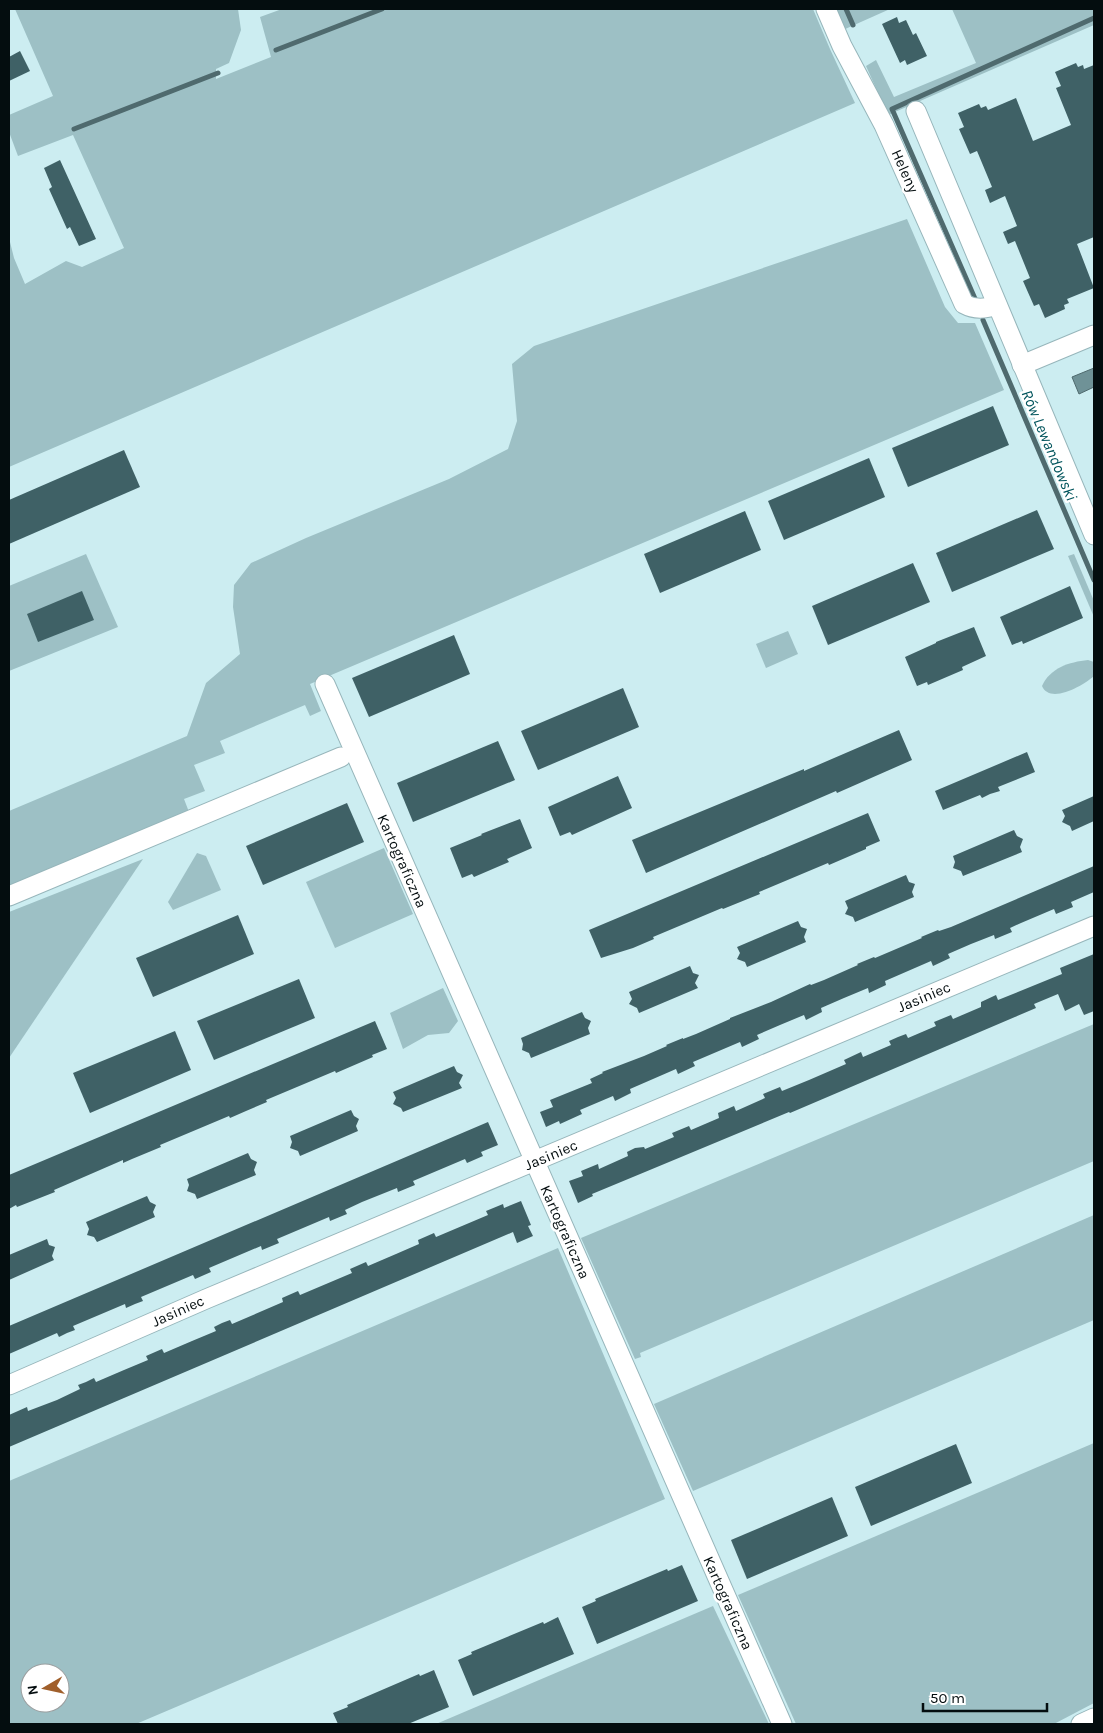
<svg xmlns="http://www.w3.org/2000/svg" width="1103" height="1733" font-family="Karla,sans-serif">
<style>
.green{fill:#9dc0c5;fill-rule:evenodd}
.water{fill:#6f9297;stroke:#4f6a6e}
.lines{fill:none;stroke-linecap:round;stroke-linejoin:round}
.stream{stroke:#4f6a6e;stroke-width:5}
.building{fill:#3f6166}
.minor-casing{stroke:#97b6bb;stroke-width:21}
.minor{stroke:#fff;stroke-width:19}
.labels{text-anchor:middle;stroke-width:5;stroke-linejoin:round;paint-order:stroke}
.street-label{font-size:15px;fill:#040d0f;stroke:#fff}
.water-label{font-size:16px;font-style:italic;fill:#00545c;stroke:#fff}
</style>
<rect width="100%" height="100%" fill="#ccedf1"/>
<g class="green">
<polygon points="15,9 238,9 241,30 229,63 216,69 216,79 271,57 260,17 282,9 813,9 830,49 855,103 9,467 9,238 14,258 25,284 66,261 82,267 124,248 73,135 18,156 9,132 9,115 53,96"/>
<polygon points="833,9 890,9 843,30"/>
<polygon points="952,9 1094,9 1094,25 888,115 866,66 876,60 894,97 976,63"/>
<polygon points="907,219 945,307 958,323 975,323 1004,390 310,684 321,711 310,716 305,705 220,741 225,753 194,765 205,791 184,799 189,812 9,887 9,811 187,736 206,683 240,654 233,607 234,585 251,563 306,538 449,479 508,449 517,421 512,364 534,346"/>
<polygon points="86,554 118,627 9,671 9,586"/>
<polygon points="1074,554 1094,601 1094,617 1068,556"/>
<polygon points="788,631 798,654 766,668 756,644"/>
<path d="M1088 660 1094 662V676C1084 685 1050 705 1042 686 1050 668 1069 662 1088 660Z"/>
<polygon points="384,848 413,914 335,948 306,882"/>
<polygon points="197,853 206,856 221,890 173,910 168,902"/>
<polygon points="143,859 9,1058 9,912"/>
<polygon points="443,988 458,1021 449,1033 428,1035 403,1049 390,1013"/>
<polygon points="1094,1024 1094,1161 640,1353 641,1357 635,1359 581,1238"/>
<polygon points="1094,1215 1094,1320 693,1491 654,1404"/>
<path d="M558 1248 665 1499 136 1724H9V1481ZM30 1673H60V1703H30Z"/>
<polygon points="1094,1443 1094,1703 1054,1724 796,1724 738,1595"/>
<polygon points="713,1606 769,1724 436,1724"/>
</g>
<polygon class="water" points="1094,368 1094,387 1079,394 1072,377"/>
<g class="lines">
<g class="stream">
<polyline points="846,9 853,25"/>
<polyline points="276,50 382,9"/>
<polyline points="74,129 218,73"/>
<polyline points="976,301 892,109 1094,18"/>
<polyline points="983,320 1094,580"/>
</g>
</g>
<g class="building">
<polygon points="897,17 899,23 906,20 913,35 916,33 927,56 907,65 905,60 900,63 882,24"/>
<polygon points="20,51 30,71 9,81 9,57"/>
<polygon points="1076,63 1078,67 1083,65 1084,69 1094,65 1094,237 1077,244 1094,288 1067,299 1069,303 1064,305 1065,309 1045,318 1039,304 1034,306 1023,281 1030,278 1015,241 1008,244 1003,232 1017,226 1005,196 990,203 985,190 992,187 977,151 970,154 959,129 964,127 958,113 979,104 981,108 986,106 988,110 1016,98 1033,141 1071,125 1056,88 1061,86 1055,72"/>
<polygon points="60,160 96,239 79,246 70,227 67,229 49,189 52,187 44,168"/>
<polygon points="993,406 1009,445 908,487 892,448"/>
<polygon points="124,450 140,487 9,544 9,500"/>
<polygon points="869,458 885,497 784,540 768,501"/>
<polygon points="1037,510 1054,549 952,592 936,553"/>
<polygon points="745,511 761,550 660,593 644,554"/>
<polygon points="913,563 930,602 828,645 812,606"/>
<polygon points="1070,586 1083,618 1023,644 1022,641 1012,645 1000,617"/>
<polygon points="82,591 94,620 38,642 27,614"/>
<polygon points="974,627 986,656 962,667 963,670 928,685 927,682 917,686 905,657 936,643 936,642"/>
<polygon points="454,635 470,674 369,717 352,678"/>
<polygon points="623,688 639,727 538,770 521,731"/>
<polygon points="899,730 912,760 837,793 836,791 646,873 632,840 804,769 804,771"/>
<polygon points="498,741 515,780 413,822 397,783"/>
<polygon points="1027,752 1035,772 998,787 1000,791 990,794 982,798 980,795 943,810 935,791"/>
<polygon points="618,776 632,808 572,835 570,832 560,836 548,807"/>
<polygon points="1094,796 1094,821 1072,831 1070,826 1062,822 1065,816 1062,810"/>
<polygon points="347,803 364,842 263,885 246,846"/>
<polygon points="868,813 880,841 866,847 866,849 829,865 828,863 759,892 760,894 723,909 722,908 653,937 654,939 633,948 601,958 589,930"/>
<polygon points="520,819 532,848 507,859 509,862 474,877 472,874 462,878 450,848 482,835 481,834"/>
<polygon points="1014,830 1017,836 1023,839 1020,847 1022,852 963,876 961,871 953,868 955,862 953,856"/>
<polygon points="1094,866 1094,892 1071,902 1073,907 1056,914 1054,909 1021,923 1010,928 1012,932 995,939 994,935 971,944 948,954 950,958 933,966 931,961 885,981 886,985 869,993 868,988 844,998 821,1008 822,1012 806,1020 804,1015 780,1025 757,1035 759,1039 742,1047 740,1042 693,1062 695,1066 678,1074 676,1069 630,1089 631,1093 615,1101 613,1096 580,1110 582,1114 560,1124 559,1121 546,1127 540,1112 553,1107 550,1100 592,1083 590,1079 603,1073 602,1072 644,1056 667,1046 666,1045 683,1038 683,1039 696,1034 730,1019 730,1018 771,1002 810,984 811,985 824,980 858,965 857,964 874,957 875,958 922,938 921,937 938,930 939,931 951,927"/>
<polygon points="906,875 909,882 915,884 912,892 914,897 855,922 853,917 845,914 848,908 845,901"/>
<polygon points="238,915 254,954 153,997 136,958"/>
<polygon points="798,921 801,927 807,929 804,937 806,942 747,967 745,962 737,959 740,953 737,947"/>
<polygon points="1094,954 1094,1011 1084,1015 1079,1004 1065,1011 1058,994 1034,1004 1036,1008 790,1113 789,1112 645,1172 592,1194 593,1196 578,1203 569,1181 583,1176 581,1171 598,1164 599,1169 628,1156 627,1152 635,1148 644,1147 645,1149 674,1137 672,1133 689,1126 691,1130 719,1118 718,1113 734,1106 736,1111 765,1098 763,1094 780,1087 782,1091 809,1080 846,1064 844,1060 861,1052 863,1057 891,1045 889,1041 898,1037 906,1034 908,1038 936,1026 934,1022 951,1015 953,1019 981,1007 981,1002 996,995 998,1000 1062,974 1060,968"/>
<polygon points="690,966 693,973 699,975 695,983 698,988 639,1013 637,1008 629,1004 632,999 629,992"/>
<polygon points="299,979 315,1018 214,1060 197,1021"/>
<polygon points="582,1012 585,1018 591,1021 588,1028 590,1034 531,1058 529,1053 522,1050 523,1044 521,1038"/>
<polygon points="375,1021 387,1049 372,1055 373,1057 336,1073 335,1071 266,1100 267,1102 246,1111 230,1118 229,1116 160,1145 161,1147 132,1159 123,1163 123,1160 54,1190 55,1192 17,1207 16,1205 9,1209 9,1175"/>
<polygon points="175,1031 191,1070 90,1113 73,1073"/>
<polygon points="454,1066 457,1072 463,1075 459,1083 462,1088 403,1112 401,1108 393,1104 396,1098 393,1092"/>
<polygon points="351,1110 354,1116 359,1119 356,1126 358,1131 300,1156 298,1151 290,1148 292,1142 290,1136"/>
<polygon points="488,1122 498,1145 481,1152 483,1156 467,1163 465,1159 413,1181 415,1185 398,1192 397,1188 362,1202 345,1210 347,1214 330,1221 329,1217 277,1239 279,1243 262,1250 261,1246 209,1268 211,1272 195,1279 193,1275 141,1297 143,1301 135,1304 126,1308 125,1304 73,1326 75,1330 67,1333 59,1337 57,1333 9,1354 9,1326"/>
<polygon points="248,1153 251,1159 257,1162 254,1170 256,1175 197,1199 195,1194 187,1191 189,1185 187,1179"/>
<polygon points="147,1196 150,1202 156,1205 153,1212 155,1217 97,1242 94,1237 87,1235 89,1229 86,1222"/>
<polygon points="521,1201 531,1225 528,1226 533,1236 517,1243 513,1232 9,1447 9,1415 27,1407 28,1411 57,1400 80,1389 78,1385 86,1382 94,1378 96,1382 124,1370 148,1360 146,1356 162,1349 164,1353 192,1341 216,1331 214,1327 222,1323 230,1320 232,1324 283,1302 282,1298 298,1291 300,1295 352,1273 350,1269 366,1262 368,1266 396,1254 419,1244 418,1240 434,1233 436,1237 488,1215 486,1211 503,1204 504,1208"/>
<polygon points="47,1239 49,1245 55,1247 52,1256 54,1260 9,1280 9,1255"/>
<polygon points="956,1444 972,1483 871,1526 855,1487"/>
<polygon points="832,1497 848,1536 747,1579 731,1540"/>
<polygon points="682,1565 698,1601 597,1644 582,1607 596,1601 595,1599 667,1569 668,1571"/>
<polygon points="558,1617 574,1654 473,1696 458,1660 472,1654 471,1652 543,1622 544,1624"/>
<polygon points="434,1670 449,1707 408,1724 338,1724 333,1713 348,1707 347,1705 419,1674 420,1676"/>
</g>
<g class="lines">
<g class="minor-casing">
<g id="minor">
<path d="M826 9 842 46 884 125 964 304C975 310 985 309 997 305"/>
<polyline points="916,111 1094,535"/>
<polyline points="1022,365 1094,335"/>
<polyline points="325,684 782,1724"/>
<polyline points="9,896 341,757"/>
<polyline points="9,1385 206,1299 1094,926"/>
<polyline points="1081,1724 1094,1718"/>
</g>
</g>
<use href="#minor" class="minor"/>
</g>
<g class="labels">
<g class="street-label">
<text transform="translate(905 171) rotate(66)" y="5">Heleny</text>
<text transform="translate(402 861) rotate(66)" y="5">Kartograficzna</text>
<text transform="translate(924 997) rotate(-23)" y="5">Jasiniec</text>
<text transform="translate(551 1155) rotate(-23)" y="5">Jasiniec</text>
<text transform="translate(565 1232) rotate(66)" y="5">Kartograficzna</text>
<text transform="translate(178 1311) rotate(-24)" y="5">Jasiniec</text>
<text transform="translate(728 1603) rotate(66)" y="5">Kartograficzna</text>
</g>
<g class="water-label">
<text transform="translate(1050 445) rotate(67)" y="6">Rów Lewandowski</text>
</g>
</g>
<rect width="1103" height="1733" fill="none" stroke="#040d0f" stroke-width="20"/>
<g transform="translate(45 1688) rotate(261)"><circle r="24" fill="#ffffff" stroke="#9b9e9f"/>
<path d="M0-4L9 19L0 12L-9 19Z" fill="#a05f2b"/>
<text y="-8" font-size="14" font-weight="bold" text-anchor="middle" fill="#040d0f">N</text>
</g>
<path d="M923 1703v8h124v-8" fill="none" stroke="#040d0f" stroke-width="2.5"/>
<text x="930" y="1703" font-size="15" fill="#040d0f" stroke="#ffffff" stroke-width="4" paint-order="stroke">50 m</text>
</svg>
